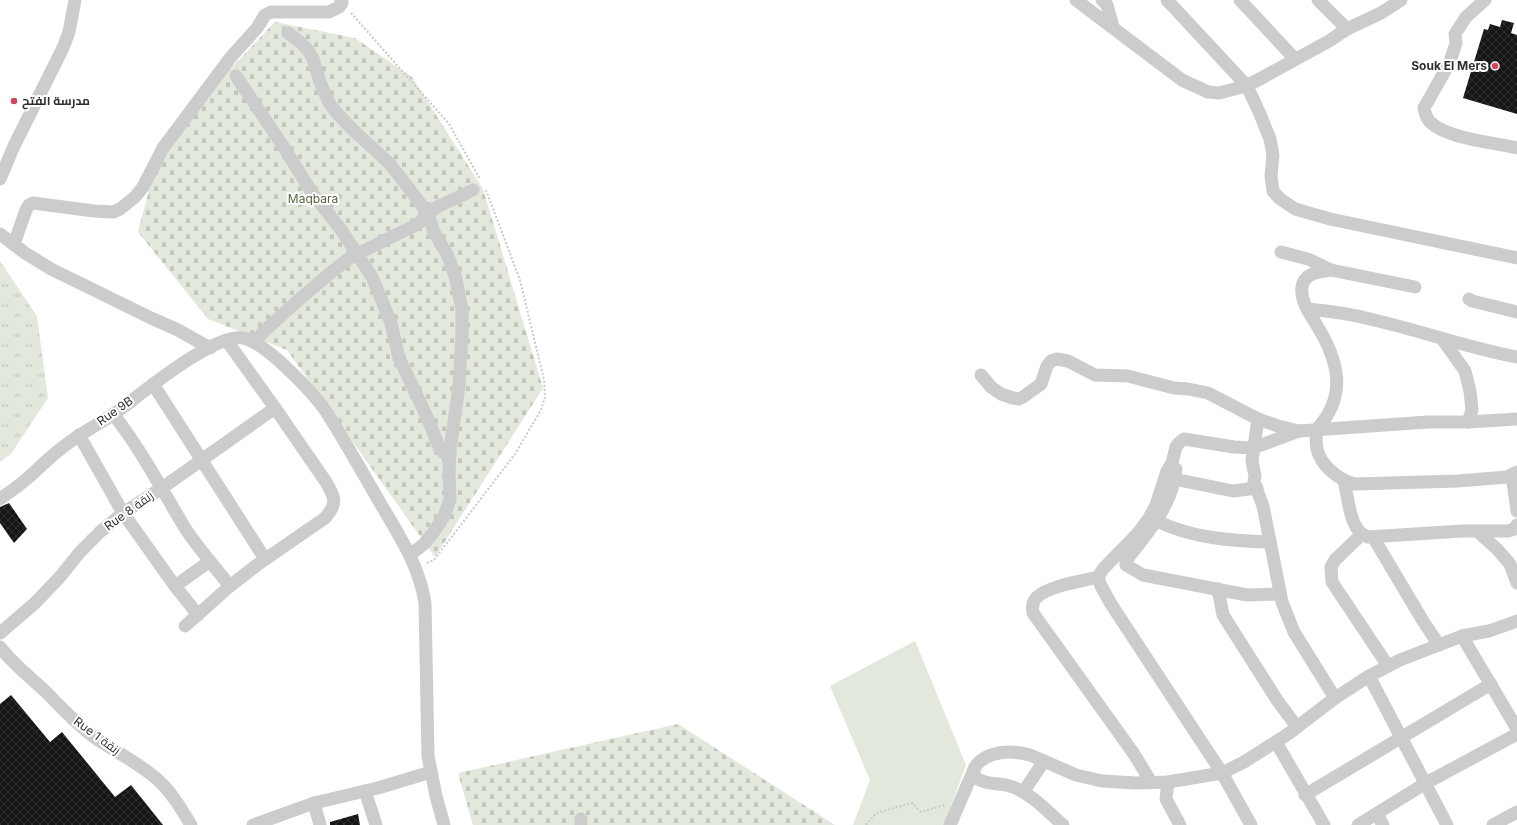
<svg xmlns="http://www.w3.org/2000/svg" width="1517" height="825" font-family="Inter,Cairo,sans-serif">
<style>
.grass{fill:#e3e8dc}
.cemetery{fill:url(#cemetery-stones)}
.park{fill:url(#park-tufts)}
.building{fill:url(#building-cross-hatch)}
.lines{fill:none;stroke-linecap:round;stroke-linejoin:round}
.path{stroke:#c9c9c9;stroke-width:2;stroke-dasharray:2 2;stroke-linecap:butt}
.minor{stroke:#ccc;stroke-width:13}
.poi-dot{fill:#d1465f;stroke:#fff;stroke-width:1.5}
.labels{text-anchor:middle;stroke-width:4;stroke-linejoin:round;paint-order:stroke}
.poi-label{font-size:12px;font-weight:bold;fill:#2f2f2f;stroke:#fff;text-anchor:end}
.park-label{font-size:12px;fill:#566642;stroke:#fff}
.street-label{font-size:12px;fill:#2f2f2f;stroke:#fff}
</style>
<defs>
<pattern id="cemetery-stones" width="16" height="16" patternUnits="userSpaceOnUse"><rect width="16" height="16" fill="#e3e8dc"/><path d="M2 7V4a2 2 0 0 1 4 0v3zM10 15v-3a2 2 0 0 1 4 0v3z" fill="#c3c7bd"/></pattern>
<pattern id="park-tufts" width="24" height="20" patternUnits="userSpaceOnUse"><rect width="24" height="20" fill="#e3e8dc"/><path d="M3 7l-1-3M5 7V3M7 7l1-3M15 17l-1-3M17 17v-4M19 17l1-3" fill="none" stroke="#c3c7bd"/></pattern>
<pattern id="building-cross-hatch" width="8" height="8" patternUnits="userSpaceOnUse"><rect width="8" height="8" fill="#161616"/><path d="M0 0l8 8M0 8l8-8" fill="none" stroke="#303030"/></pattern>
</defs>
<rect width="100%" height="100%" fill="#fff"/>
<polygon class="grass" points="915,641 966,765 944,825 853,825 870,780 830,686"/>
<g class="cemetery">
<polygon points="275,22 355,38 412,77 483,189 543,388 435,557 287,350 208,319 138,232 162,141"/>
<polygon points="678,724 835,825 473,825 458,773"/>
</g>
<polygon class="park" points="0,261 37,316 48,398 11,454 0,462"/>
<g class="building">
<polygon points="1502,20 1514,23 1511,33 1517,35 1517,114 1463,98 1484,29 1488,30 1490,24 1500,27"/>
<polygon points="9,503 27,529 14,543 0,523 0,507"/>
<polygon points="11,695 50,742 62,732 115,797 131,785 163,825 0,825 0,704"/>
<polygon points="358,814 360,825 330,825 330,822"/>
</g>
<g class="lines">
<g class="path">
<polyline points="351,13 449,124 480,179"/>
<polyline points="427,563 434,560 515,454 541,410 545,397 544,380 520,280 486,190"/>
<polyline points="866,825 876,813 912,803 921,812 945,805"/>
</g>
<g class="minor">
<polyline points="1076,0 1182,80 1208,92 1219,93 1242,87 1256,81 1329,41 1347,29 1381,13 1401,0"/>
<polyline points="1102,0 1107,5 1113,27"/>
<polyline points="1167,0 1247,86 1260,114 1270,139 1273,155 1271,176 1273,191 1279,198 1295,209 1330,219 1517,258"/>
<polyline points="1240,0 1295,59"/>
<polyline points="1318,0 1347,29"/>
<path d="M1485 0 1466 17 1455 34 1456 43 1450 62 1424 108C1425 113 1426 118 1430 122 1448 139 1493 142 1517 148"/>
<polyline points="288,33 300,42 308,50 313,59 320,82 329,103 337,113 352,129 389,163 408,187 428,214 434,232 448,256 456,279 462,310 462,333 459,386 450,450 449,474 450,499 444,516 433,533 424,544 410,555"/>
<polyline points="236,76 281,143 313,194 342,231 372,277 391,323 399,358 427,417 439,447 444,453 450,453"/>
<polyline points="0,179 14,146 63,48 69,32 75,0"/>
<polyline points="0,234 25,253 51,269 151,318 178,330 210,348"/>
<polyline points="14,244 26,210 29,205 33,203 94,211 113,212 120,209 135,197 143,187 163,148 231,57 257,28 265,15 271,12 329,12 339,7 342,3 341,0"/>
<polyline points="1281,252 1308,259 1331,270"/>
<path d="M1415 287 1331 270C1319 272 1304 273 1302 287 1300 300 1310 314 1316 324 1339 361 1348 396 1316 430 1316 436 1316 443 1317 449 1321 466 1339 480 1355 484L1458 481 1507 477 1517 472"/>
<polyline points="1469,299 1472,301 1517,312"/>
<path d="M1307 309C1330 311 1352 314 1374 320 1422 331 1468 348 1517 357"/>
<polyline points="1443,340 1465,371 1470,391 1472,410 1468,422"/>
<path d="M255 342C263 330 273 324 283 314 308 292 329 272 357 253H359L418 224 433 209 473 190"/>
<polyline points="981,375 991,387 1001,394 1013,398 1019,399 1023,397 1041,384 1047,366 1051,361 1057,359 1068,361 1095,375 1128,376 1174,388 1188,389 1208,393 1258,419 1278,426 1299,431 1428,422 1468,422 1517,419"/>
<polyline points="153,384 265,559"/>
<path d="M113 414C141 449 162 490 185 528 198 548 215 567 230 586"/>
<polyline points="1258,419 1252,461 1255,476 1254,482 1263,506 1282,602 1294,632 1335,698"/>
<polyline points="79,435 123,513 175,586 198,615"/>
<path d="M1176 469C1173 504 1149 531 1128 558L1126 562V565L1143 575 1247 595 1280 594"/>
<polyline points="1512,475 1517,511"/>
<polyline points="1174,479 1233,491 1257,488"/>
<path d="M1344 481C1349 499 1349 531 1368 537L1462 531H1508L1514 529 1517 525"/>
<path d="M0 499C10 492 20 485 29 477 40 467 51 456 63 447 79 434 97 425 114 414 139 396 213 333 243 338 265 342 309 389 323 407 343 437 360 469 379 501 398 534 419 564 425 603L428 756 436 796 444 825"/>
<path d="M1157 521C1191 538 1232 541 1270 542"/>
<polyline points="1477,531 1497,549 1510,564 1517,583"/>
<polyline points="1362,534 1335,560 1331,567 1332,582 1388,666"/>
<polyline points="1373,537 1423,621 1439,645"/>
<path d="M1098 577C1082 581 1047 586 1036 598 1032 603 1032 608 1033 613L1134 754 1151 782"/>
<polyline points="175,586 210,561"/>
<polyline points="1218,589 1223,615 1277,700 1297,727"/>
<path d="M185 626 230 586 257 565 325 518C338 503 335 498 326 482L275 408 227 341"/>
<polyline points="0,633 34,604 59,578 80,552 100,532 123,513 162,488 275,408"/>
<polyline points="1462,636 1517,729"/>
<path d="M0 647C13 664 30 677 45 691 61 707 76 724 94 737 115 752 140 763 159 781 172 793 182 810 191 825"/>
<polyline points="1369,676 1447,825"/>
<polyline points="1276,742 1324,825"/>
<path d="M974 770V777C990 787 997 781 1013 787 1032 794 1048 812 1063 825"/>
<polyline points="1168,782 1166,799 1180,825"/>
<polyline points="365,791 376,825"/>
<polyline points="1024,791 1044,761"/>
<polyline points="1305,795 1491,684"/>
<polyline points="314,803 320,825"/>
<polyline points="1377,814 1383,825"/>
<polyline points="253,825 314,803 378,788 431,772"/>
<polyline points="581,825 581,819"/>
<path d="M950 825 975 767C987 750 1012 750 1030 755L1076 775 1102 781 1136 783 1168 782 1222 773 1244 762 1288 734 1335 698 1369 676 1400 660 1462 636 1489 631 1517 621"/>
<polyline points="1251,825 1222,773 1111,604 1101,586 1098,577 1103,569 1138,533 1149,518 1156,505 1167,471 1172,463 1176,447 1179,443 1184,439 1234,447 1253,448 1299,431"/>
<polyline points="1358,825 1426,783 1517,734"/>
<polyline points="1493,825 1517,812"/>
</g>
</g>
<g class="poi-dot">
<circle cx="1495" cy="66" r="4"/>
<circle cx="14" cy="101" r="4"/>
</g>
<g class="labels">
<g class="poi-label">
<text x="1487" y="70">Souk El Mers</text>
<text x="22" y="105" text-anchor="start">مدرسة الفتح</text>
</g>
<g class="park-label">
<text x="313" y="203">Maqbara</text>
</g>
<g class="street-label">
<text transform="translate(115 411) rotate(-35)" y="4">Rue 9B</text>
<text transform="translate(129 511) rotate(-36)" y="4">Rue 8 زنقة</text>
<text transform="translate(97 736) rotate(36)" y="4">Rue 1 زنقة</text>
</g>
</g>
</svg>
